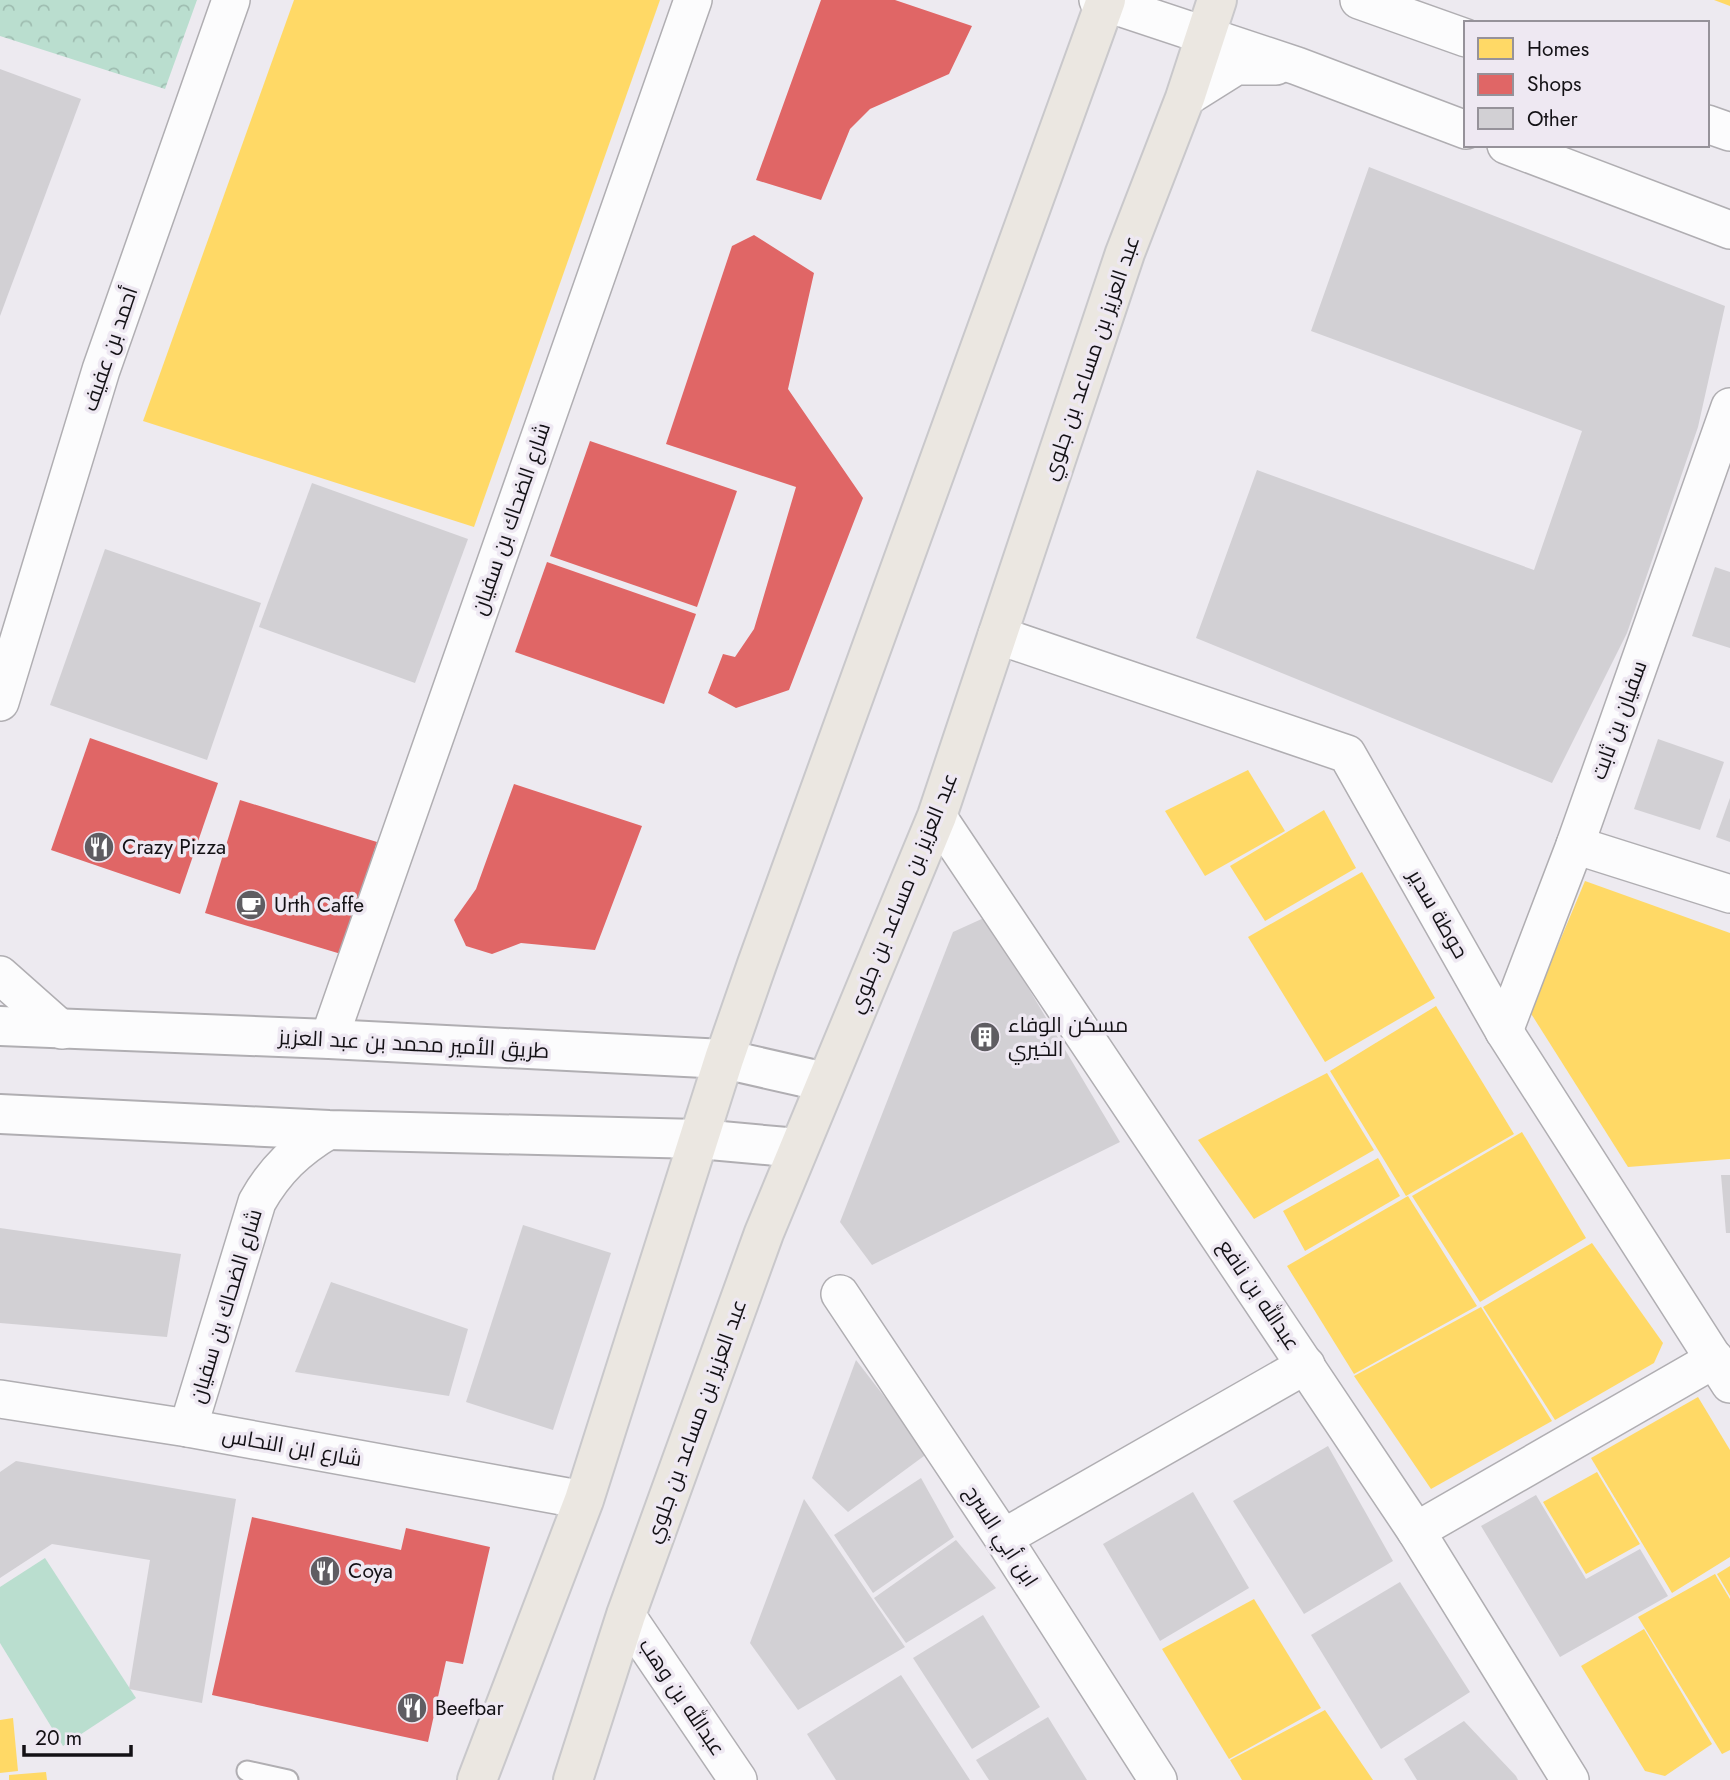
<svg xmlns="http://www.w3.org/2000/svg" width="1730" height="1780" font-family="Jost,Cairo,sans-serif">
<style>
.grass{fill:#badecf}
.forest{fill:url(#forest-crowns)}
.homes{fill:#ffd966}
.shops{fill:#e06666}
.building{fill:#d2d0d4}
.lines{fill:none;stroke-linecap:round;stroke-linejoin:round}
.service-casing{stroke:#b0aeb2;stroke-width:23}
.minor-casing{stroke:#b0aeb2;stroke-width:40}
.secondary-casing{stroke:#b0aeb2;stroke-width:42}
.primary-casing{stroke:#c9c8cb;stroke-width:42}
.service{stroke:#fcfcfd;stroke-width:19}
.minor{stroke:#fcfcfd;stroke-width:37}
.secondary{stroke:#fcfcfd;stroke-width:38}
.primary{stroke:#ebe7e1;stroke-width:38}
.labels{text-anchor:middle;stroke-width:7;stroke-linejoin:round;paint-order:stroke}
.street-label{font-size:21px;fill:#131115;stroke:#eee8f2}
.poi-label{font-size:21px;fill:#131115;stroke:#eee8f2;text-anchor:start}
</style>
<defs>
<pattern id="forest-crowns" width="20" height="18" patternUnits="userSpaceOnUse" patternTransform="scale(1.75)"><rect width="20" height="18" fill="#badecf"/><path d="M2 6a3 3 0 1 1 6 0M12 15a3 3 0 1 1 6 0" fill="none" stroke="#9fbdb1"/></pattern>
</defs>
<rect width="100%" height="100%" fill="#edeaf0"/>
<polygon class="grass" points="45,1558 136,1698 63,1746 0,1643 0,1587"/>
<polygon class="forest" points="0,0 197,0 165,89 0,36"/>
<g class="homes">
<polygon points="294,0 660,0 474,527 143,421"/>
<polygon points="1714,0 1730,0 1730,6"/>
<polygon points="1248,770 1285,831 1205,876 1165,811"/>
<polygon points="1324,810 1356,868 1265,921 1230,866"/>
<polygon points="1362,872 1435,998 1325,1062 1248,937"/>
<polygon points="1585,881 1730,933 1730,1159 1628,1167 1530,1012"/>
<polygon points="1436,1006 1514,1134 1406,1196 1330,1071"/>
<polygon points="1327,1073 1374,1150 1254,1219 1198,1140"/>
<polygon points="1522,1132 1586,1238 1480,1302 1412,1196"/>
<polygon points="1378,1158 1400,1196 1305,1251 1283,1211"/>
<polygon points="1408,1196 1477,1306 1354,1374 1287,1266"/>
<polygon points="1592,1243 1663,1343 1654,1363 1555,1420 1483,1307"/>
<polygon points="1481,1307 1552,1421 1431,1489 1354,1376"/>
<polygon points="1698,1397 1730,1450 1730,1557 1672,1593 1591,1458"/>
<polygon points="1597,1472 1640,1544 1586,1574 1543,1502"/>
<polygon points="1730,1566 1730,1596 1717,1574"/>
<polygon points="1715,1574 1730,1599 1730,1750 1722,1754 1638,1617"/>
<polygon points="1254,1599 1321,1708 1229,1759 1162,1649"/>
<polygon points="1644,1629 1712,1744 1665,1776 1645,1771 1581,1666"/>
<polygon points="1325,1710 1373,1780 1242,1780 1230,1760"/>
<polygon points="13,1718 18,1771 0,1773 0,1720"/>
<polygon points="46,1772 47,1780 9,1780 9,1775"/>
</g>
<g class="shops">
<polygon points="821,0 895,0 972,26 949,74 870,109 850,129 821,200 756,180"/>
<polygon points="754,235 814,273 788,389 863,498 789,690 736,708 708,693 723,654 735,657 754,629 796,487 666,444 732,246"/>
<polygon points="590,441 737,491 697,607 550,556"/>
<polygon points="547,562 696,614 664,704 515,652"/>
<polygon points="90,738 218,783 180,894 51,850"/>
<polygon points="514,784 642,826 595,950 521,943 492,954 466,946 454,920 476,889"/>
<polygon points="240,800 377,842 341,954 205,913"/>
<polygon points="252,1517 401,1550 406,1528 490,1547 463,1664 446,1661 428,1742 212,1695"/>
</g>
<g class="building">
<polygon points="0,69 81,99 0,316"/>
<polygon points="1369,167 1725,306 1698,427 1627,633 1552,783 1196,638 1257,470 1534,570 1582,431 1311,331"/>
<polygon points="312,483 468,539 415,683 259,627"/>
<polygon points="105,549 261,603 207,760 50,705"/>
<polygon points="1715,567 1730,572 1730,648 1692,636"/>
<polygon points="1658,739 1724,762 1700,830 1634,809"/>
<polygon points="1730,798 1730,842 1716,837"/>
<polygon points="986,917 1120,1142 872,1265 840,1222 953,932"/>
<polygon points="1721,1175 1730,1175 1730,1233 1726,1233"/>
<polygon points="523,1225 611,1253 553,1430 466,1402"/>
<polygon points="0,1228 181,1254 167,1337 0,1323"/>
<polygon points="331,1282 468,1329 449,1396 295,1372"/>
<polygon points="856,1360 928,1453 848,1512 812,1478"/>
<polygon points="1328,1446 1393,1561 1304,1614 1233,1501"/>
<polygon points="16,1461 236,1499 202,1703 129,1689 150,1560 52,1544 0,1578 0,1472"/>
<polygon points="921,1478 954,1537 873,1593 834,1535"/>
<polygon points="1193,1492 1249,1588 1160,1641 1103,1544"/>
<polygon points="1536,1495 1586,1579 1640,1549 1668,1596 1560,1657 1481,1526"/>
<polygon points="804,1499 905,1647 798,1710 750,1643"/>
<polygon points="956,1540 996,1588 906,1643 874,1598"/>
<polygon points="1400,1582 1470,1692 1381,1749 1311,1635"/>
<polygon points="983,1615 1040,1707 972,1749 913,1658"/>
<polygon points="901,1675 970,1780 836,1780 807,1734"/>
<polygon points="1048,1717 1087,1780 989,1780 976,1760"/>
<polygon points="1464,1721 1516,1776 1518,1780 1417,1780 1404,1759"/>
</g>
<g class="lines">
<g class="service-casing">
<polyline id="service" points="247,1771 288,1780"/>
</g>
<g class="minor-casing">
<g id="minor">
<polyline points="1098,0 1297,66 1466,130"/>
<polyline points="1359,0 1466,38"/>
<polyline points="1185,98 1236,66 1276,66"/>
<polyline points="1707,124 1730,132"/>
<polyline points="1506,145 1730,230"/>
<polyline points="997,635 1347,754 1504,1031 1730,1384"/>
<polyline points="0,702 101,370 231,0"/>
<polyline points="937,816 1416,1531 1570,1780"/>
<polyline points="1575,845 1730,894"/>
<polyline points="0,975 62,1030"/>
<polyline points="1504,1031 1575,845 1730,407"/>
<polyline points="329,1039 693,0"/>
<polyline points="840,1294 1003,1538 1158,1780"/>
<polyline points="0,1399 188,1428 584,1500"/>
<path d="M188 1428 257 1202C275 1170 297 1149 329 1130"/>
<polyline points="1416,1531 1715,1359"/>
<polyline points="1003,1538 1306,1365"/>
<polyline points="626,1615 738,1780"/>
</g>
</g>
<g class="secondary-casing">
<g id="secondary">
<polyline points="0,1026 329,1039 724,1059 825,1082"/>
<polyline points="0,1114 329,1130 699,1139 798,1148"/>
</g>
</g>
<g class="primary-casing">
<g id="primary">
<polyline points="477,1780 584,1500 724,1059 757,964 1106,0"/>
<polyline points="573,1780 626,1615 764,1233 937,816 1125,253 1185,98 1217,0"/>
</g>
</g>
<use href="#service" class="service"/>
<use href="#minor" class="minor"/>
<use href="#secondary" class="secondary"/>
<use href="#primary" class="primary"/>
</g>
<defs>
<g id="restaurant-disc" transform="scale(1.575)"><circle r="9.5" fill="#5f5d62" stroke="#eee8f2"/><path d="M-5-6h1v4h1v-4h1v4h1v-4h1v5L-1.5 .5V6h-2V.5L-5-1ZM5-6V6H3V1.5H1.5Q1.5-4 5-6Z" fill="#fff"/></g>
<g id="cafe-disc" transform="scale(1.575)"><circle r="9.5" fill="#5f5d62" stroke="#eee8f2"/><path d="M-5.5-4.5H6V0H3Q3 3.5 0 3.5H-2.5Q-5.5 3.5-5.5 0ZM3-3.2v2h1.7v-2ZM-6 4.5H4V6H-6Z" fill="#fff"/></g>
<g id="building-disc" transform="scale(1.575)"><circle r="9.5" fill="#5f5d62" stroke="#eee8f2"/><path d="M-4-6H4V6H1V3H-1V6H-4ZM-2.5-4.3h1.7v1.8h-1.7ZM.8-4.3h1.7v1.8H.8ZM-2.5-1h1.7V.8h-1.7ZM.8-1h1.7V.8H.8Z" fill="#fff"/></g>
</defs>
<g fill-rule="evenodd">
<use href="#restaurant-disc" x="99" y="847"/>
<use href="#cafe-disc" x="251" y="905"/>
<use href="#building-disc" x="985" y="1037"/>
<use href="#restaurant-disc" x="325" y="1571"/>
<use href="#restaurant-disc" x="412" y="1708"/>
</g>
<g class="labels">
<g class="street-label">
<text transform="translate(110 349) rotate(-71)" y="7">أحمد بن عفيف</text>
<text transform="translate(1091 358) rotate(-71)" y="7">عبد العزيز بن مساعد بن جلوي</text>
<text transform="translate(511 519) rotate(-71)" y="7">شارع الضحاك بن سفيان</text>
<text transform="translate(1619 720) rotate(-70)" y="7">سفيان بن ثابت</text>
<text transform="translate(903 893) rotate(-68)" y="7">عبد العزيز بن مساعد بن جلوي</text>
<text transform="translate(1438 914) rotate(60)" y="7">حوطة سدير</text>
<text transform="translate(414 1044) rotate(3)" y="7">طريق الأمير محمد بن عبد العزيز</text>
<text transform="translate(1259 1295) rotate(56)" y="7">عبدالله بن نافع</text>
<text transform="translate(226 1306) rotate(-73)" y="7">شارع الضحاك بن سفيان</text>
<text transform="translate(696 1421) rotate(-70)" y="7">عبد العزيز بن مساعد بن جلوي</text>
<text transform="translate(292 1447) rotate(10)" y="7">شارع ابن النحاس</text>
<text transform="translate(1001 1536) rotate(57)" y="7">ابن أبي السرح</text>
<text transform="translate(682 1697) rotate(56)" y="7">عبدالله بن وهب</text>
</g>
<g class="poi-label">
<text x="122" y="854">Crazy Pizza</text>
<text x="274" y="912">Urth Caffe</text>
<text x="1008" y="1032">مسكن الوفاء<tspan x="1008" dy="24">الخيري</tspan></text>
<text x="348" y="1578">Coya</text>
<text x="435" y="1715">Beefbar</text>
</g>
</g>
<rect x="1464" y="21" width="245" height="126" fill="#eee8f2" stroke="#96929a" stroke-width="2"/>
<rect x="1478" y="38" width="35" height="21" fill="#ffd966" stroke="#96929a" stroke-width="2"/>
<text x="1527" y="56" font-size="21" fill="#131115">Homes</text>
<rect x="1478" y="74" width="35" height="21" fill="#e06666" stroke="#96929a" stroke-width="2"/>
<text x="1527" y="91" font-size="21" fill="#131115">Shops</text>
<rect x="1478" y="108" width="35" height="21" fill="#d2d0d4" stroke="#96929a" stroke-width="2"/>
<text x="1527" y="126" font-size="21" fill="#131115">Other</text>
<path d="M24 1745v10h107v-10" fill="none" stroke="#131115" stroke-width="3.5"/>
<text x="35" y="1745" font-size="21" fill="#131115" stroke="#eee8f2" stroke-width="5" paint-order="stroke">20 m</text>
</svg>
